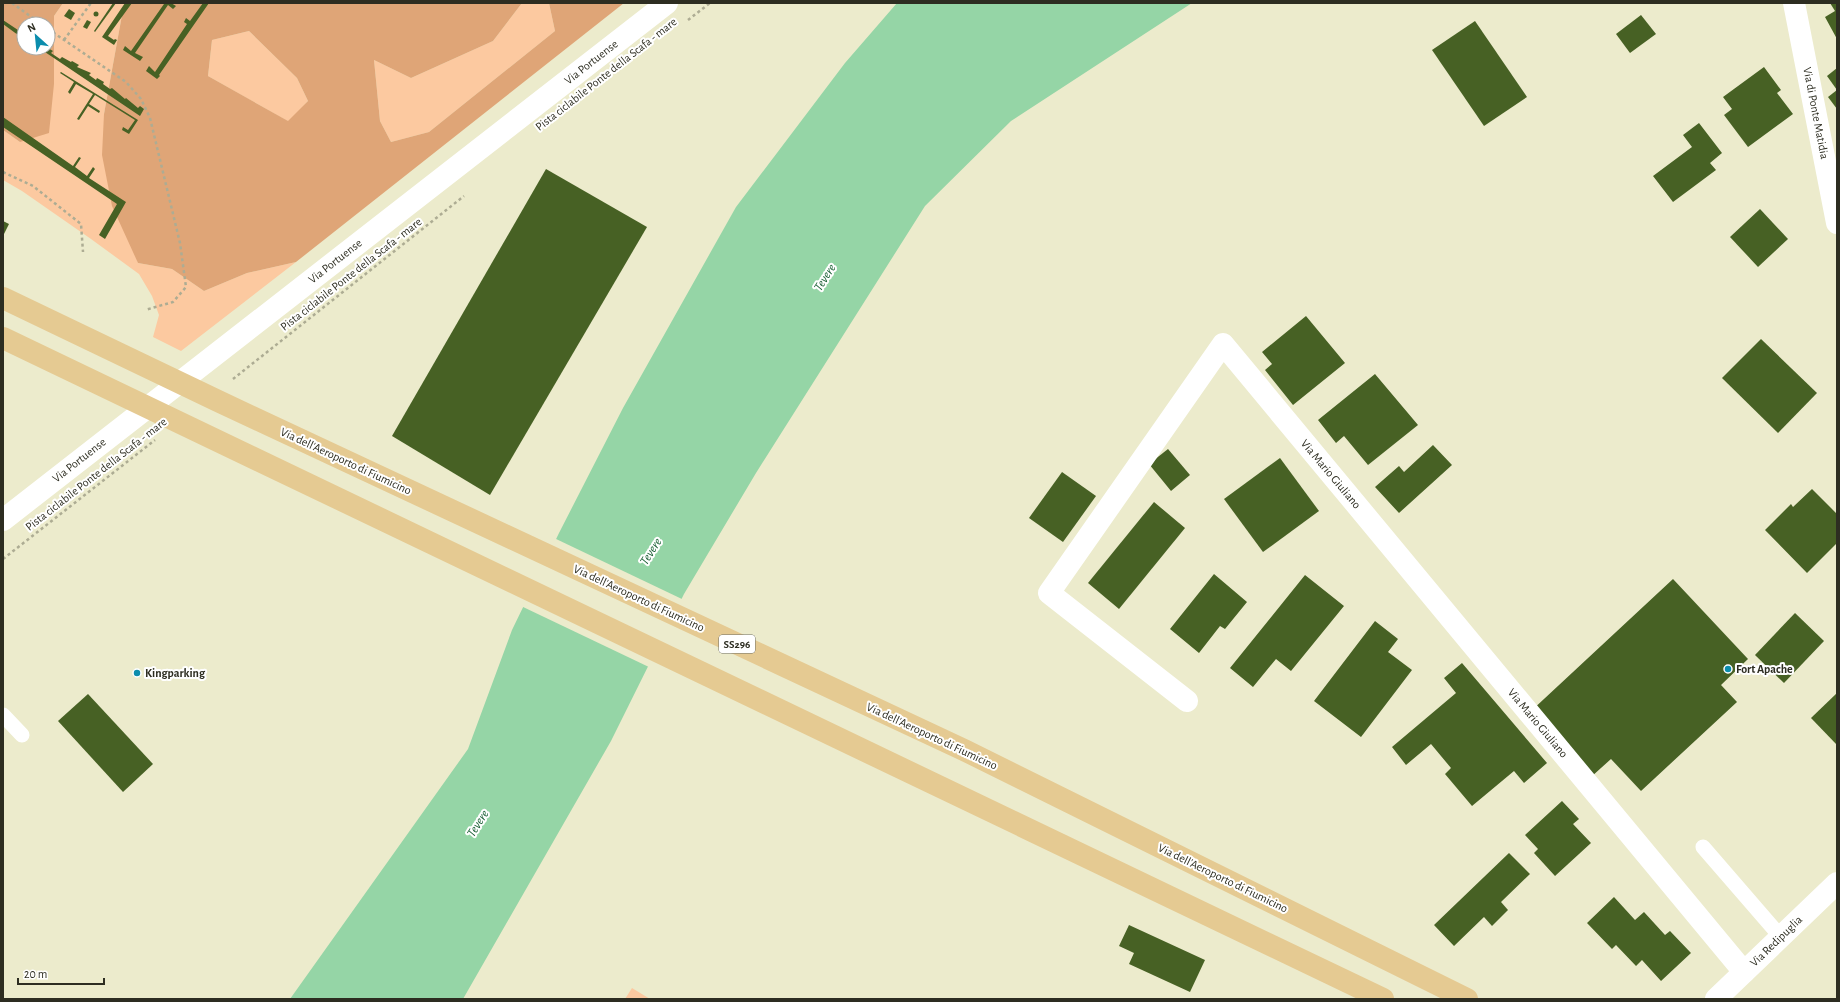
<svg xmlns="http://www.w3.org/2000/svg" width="1840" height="1002" font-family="'Alegreya Sans',sans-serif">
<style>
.green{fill:#fcc9a0}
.forest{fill:#dfa577;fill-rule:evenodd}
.water{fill:#95d5a6}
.pier{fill:#ecebcc}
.building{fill:#476124}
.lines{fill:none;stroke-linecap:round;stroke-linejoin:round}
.path{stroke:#adac93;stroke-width:2.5;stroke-dasharray:3 3;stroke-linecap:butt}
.lane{stroke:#fff;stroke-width:15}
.street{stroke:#fff;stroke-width:22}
.secondary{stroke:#fff;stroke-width:22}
.primary{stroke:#e5ca92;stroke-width:22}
.poi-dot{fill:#0b8dad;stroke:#fff;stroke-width:1.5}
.labels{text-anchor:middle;stroke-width:4;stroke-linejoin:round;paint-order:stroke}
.shield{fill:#fff;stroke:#6c6c64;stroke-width:1}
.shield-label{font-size:11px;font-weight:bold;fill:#2d2d21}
.street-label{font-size:12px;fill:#2d2d21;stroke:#fff}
.poi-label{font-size:12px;font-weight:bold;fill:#2d2d21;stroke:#fff;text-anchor:start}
.water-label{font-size:13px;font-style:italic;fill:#1b6035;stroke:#fff}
</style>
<rect width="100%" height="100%" fill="#ecebcc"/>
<g class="green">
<polygon points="63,3 130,3 122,15 104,114 138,263 172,269 204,291 247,273 296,262 181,351 153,337 159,315 152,296 139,274 91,239 22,191 3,180 3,130 20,142 54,84 54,16"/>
<polygon points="522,3 549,3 555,31 429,132 391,142 380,121 374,60 411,78 493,41"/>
<polygon points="249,31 297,78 308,101 289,122 208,76 212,40"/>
<polygon points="632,988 650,999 625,999"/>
</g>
<g class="forest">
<path d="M3 3H63L54 16V84L49 133 20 142 3 130ZM24 24H48V48H24Z"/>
<path d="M130 3H522L493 41 411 78 374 60 380 121 391 142 429 132 555 31 549 3H624L296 262 247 273 204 291 172 269 138 263 112 206 102 155 104 114 122 15ZM249 31 297 78 308 101 288 121 208 76 212 40Z"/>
</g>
<polygon class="water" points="897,3 1192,3 1011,121 925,206 756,473 706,557 684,594 611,741 463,999 290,999 468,749 512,630 559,533 623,408 736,207 845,63"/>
<polygon class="pier" points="554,538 684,600 651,668 521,606"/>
<g class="building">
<polygon points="113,3 116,3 95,32 94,31"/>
<polygon points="125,3 132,3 108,36 114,40 115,39 117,40 114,45 102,37"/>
<polygon points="163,3 171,3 176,6 173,9 168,5 135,53 143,57 140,61 123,50 125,46 131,51 164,4"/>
<polygon points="203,3 209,3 159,75 160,76 157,79 146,71 149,66 155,72 187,24 184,22 186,18 190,21"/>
<polygon points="1830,3 1837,3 1837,39 1825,17 1835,11"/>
<polygon points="69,9 75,13 71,20 64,16"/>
<circle cx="96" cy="14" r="2.5"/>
<polygon points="1641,15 1656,34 1630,53 1616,34"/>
<polygon points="3,20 24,34 24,40 18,38 18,35 3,24"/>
<polygon points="87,20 91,22 87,29 83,27"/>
<polygon points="1475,21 1527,97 1484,126 1432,50"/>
<polygon points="39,48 48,48 53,51 51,53 60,59 62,57 71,62 72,61 79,65 77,67 91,73 89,75 96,80 97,78 104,82 103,84 110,89 112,88 125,99 126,98 138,108 140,106 144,109 140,116"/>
<polygon points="1764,67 1781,90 1777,93 1793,114 1748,147 1724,115 1732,109 1723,97"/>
<polygon points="1837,68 1837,90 1827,76"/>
<polygon points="61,72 138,120 129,134 122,130 123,127 128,130 135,120 95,95 89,104 100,111 99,113 88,106 79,120 77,119 93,94 76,84 70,94 68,92 74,82 60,73"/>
<polygon points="1837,90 1837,109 1828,97"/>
<polygon points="3,117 73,166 79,157 81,158 75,167 87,176 93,167 95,169 89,178 126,202 105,239 99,235 117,204 3,127"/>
<polygon points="1699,123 1722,153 1710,163 1716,170 1673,202 1653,176 1692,147 1683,135"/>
<polygon points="546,169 647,227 490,495 392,436"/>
<polygon points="1760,209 1788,239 1758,267 1730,237"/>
<polygon points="3,221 9,224 3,236"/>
<polygon points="1306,316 1345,363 1293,405 1265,370 1272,364 1262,352"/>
<polygon points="1761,339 1817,393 1778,433 1722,378"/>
<polygon points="1375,374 1418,425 1368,465 1344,436 1336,443 1318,420"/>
<polygon points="1433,445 1452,465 1399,513 1375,487 1399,466 1404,472"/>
<polygon points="1168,449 1190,475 1171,491 1149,464"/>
<polygon points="1280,458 1319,511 1263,552 1224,499"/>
<polygon points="1062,472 1096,496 1063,542 1029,518"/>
<polygon points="1812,489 1837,514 1837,543 1807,573 1765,530 1791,504 1793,507"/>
<polygon points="1154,502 1185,528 1119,609 1088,583"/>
<polygon points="1214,574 1247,602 1225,629 1220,626 1199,653 1170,629"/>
<polygon points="1305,575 1344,606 1291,671 1276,659 1253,687 1230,668"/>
<polygon points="1673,579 1748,659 1721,685 1737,702 1641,791 1611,759 1591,777 1530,712"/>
<polygon points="1795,613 1824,641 1784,683 1755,655"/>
<polygon points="1375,621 1398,639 1388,652 1412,670 1361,737 1314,701"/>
<polygon points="1462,663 1547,763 1524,783 1514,771 1472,806 1445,774 1451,768 1431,744 1406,765 1392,747 1456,693 1444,678"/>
<polygon points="1837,693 1837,745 1811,718"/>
<polygon points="88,694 153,764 123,792 58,721"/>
<polygon points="1562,801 1579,819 1573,824 1591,843 1555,876 1534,853 1538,849 1525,835"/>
<polygon points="1509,853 1530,874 1501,902 1508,910 1492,926 1484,917 1454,946 1434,925"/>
<polygon points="1614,897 1635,920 1644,912 1665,935 1670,931 1691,953 1661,981 1642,960 1636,966 1616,945 1612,949 1587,923"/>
<polygon points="1129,925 1205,960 1190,992 1129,964 1134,953 1119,946"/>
</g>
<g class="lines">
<g class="path">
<polyline points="12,3 41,24"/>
<polyline points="688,20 710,3"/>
<polyline points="48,29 126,82 141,99 150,118 180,243 186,287 173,302 145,310"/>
<polyline points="64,40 91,3"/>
<polyline points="3,172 33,186 81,224 83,252"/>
<polyline points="233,379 464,196"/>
<polyline points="3,559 155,440"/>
</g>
<g class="lane">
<polyline points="3,715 22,735"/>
<polyline points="1703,847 1781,937"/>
</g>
<g class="street">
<polyline points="1794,3 1837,223"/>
<polyline points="1187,701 1049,593 1223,344 1744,972"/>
</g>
<g class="secondary">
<polyline points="3,520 667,3"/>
<polyline points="1716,999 1837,883"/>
</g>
<g class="primary">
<polyline points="3,298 218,401 964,750 1467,999"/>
<polyline points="3,338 1383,999"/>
</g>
</g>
<g class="poi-dot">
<circle cx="1728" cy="669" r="4"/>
<circle cx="137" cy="673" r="4"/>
</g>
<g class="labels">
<rect class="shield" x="719" y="635" width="36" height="18" rx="3"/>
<g class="shield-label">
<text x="737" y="648">SS296</text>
</g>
<g class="street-label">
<text transform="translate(591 62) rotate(-38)" y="4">Via Portuense</text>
<text transform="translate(606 74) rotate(-38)" y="4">Pista ciclabile Ponte della Scafa - mare</text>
<text transform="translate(1816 113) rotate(79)" y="4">Via di Ponte Matidia</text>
<text transform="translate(335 261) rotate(-38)" y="4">Via Portuense</text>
<text transform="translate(351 274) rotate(-38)" y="4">Pista ciclabile Ponte della Scafa - mare</text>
<text transform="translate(79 460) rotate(-38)" y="4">Via Portuense</text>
<text transform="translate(346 461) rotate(25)" y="4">Via dell'Aeroporto di Fiumicino</text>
<text transform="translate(96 474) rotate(-38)" y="4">Pista ciclabile Ponte della Scafa - mare</text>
<text transform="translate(1331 474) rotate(50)" y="4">Via Mario Giuliano</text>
<text transform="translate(639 598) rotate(25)" y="4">Via dell'Aeroporto di Fiumicino</text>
<text transform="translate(1538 723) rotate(50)" y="4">Via Mario Giuliano</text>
<text transform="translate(932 736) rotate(25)" y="4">Via dell'Aeroporto di Fiumicino</text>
<text transform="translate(1223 878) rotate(26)" y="4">Via dell'Aeroporto di Fiumicino</text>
<text transform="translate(1776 941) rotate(-44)" y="4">Via Redipuglia</text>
</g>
<g class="poi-label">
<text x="1736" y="673">Fort Apache</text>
<text x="145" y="677">Kingparking</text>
</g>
<g class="water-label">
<text transform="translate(824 277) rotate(-58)" y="5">Tevere</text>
<text transform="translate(650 551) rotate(-58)" y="5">Tevere</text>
<text transform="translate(477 823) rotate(-58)" y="5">Tevere</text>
</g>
</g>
<rect width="1840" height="1002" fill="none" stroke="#2d2d21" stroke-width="8"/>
<g transform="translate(36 36) rotate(333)"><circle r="19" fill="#ffffff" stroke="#ababa6"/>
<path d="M0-3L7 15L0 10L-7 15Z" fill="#0b8dad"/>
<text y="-6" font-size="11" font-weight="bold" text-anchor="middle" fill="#2d2d21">N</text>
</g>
<path d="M18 978v6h86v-6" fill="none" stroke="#2d2d21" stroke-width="2"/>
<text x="24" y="978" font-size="12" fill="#2d2d21" stroke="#ffffff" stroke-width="3" paint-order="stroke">20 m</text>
</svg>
